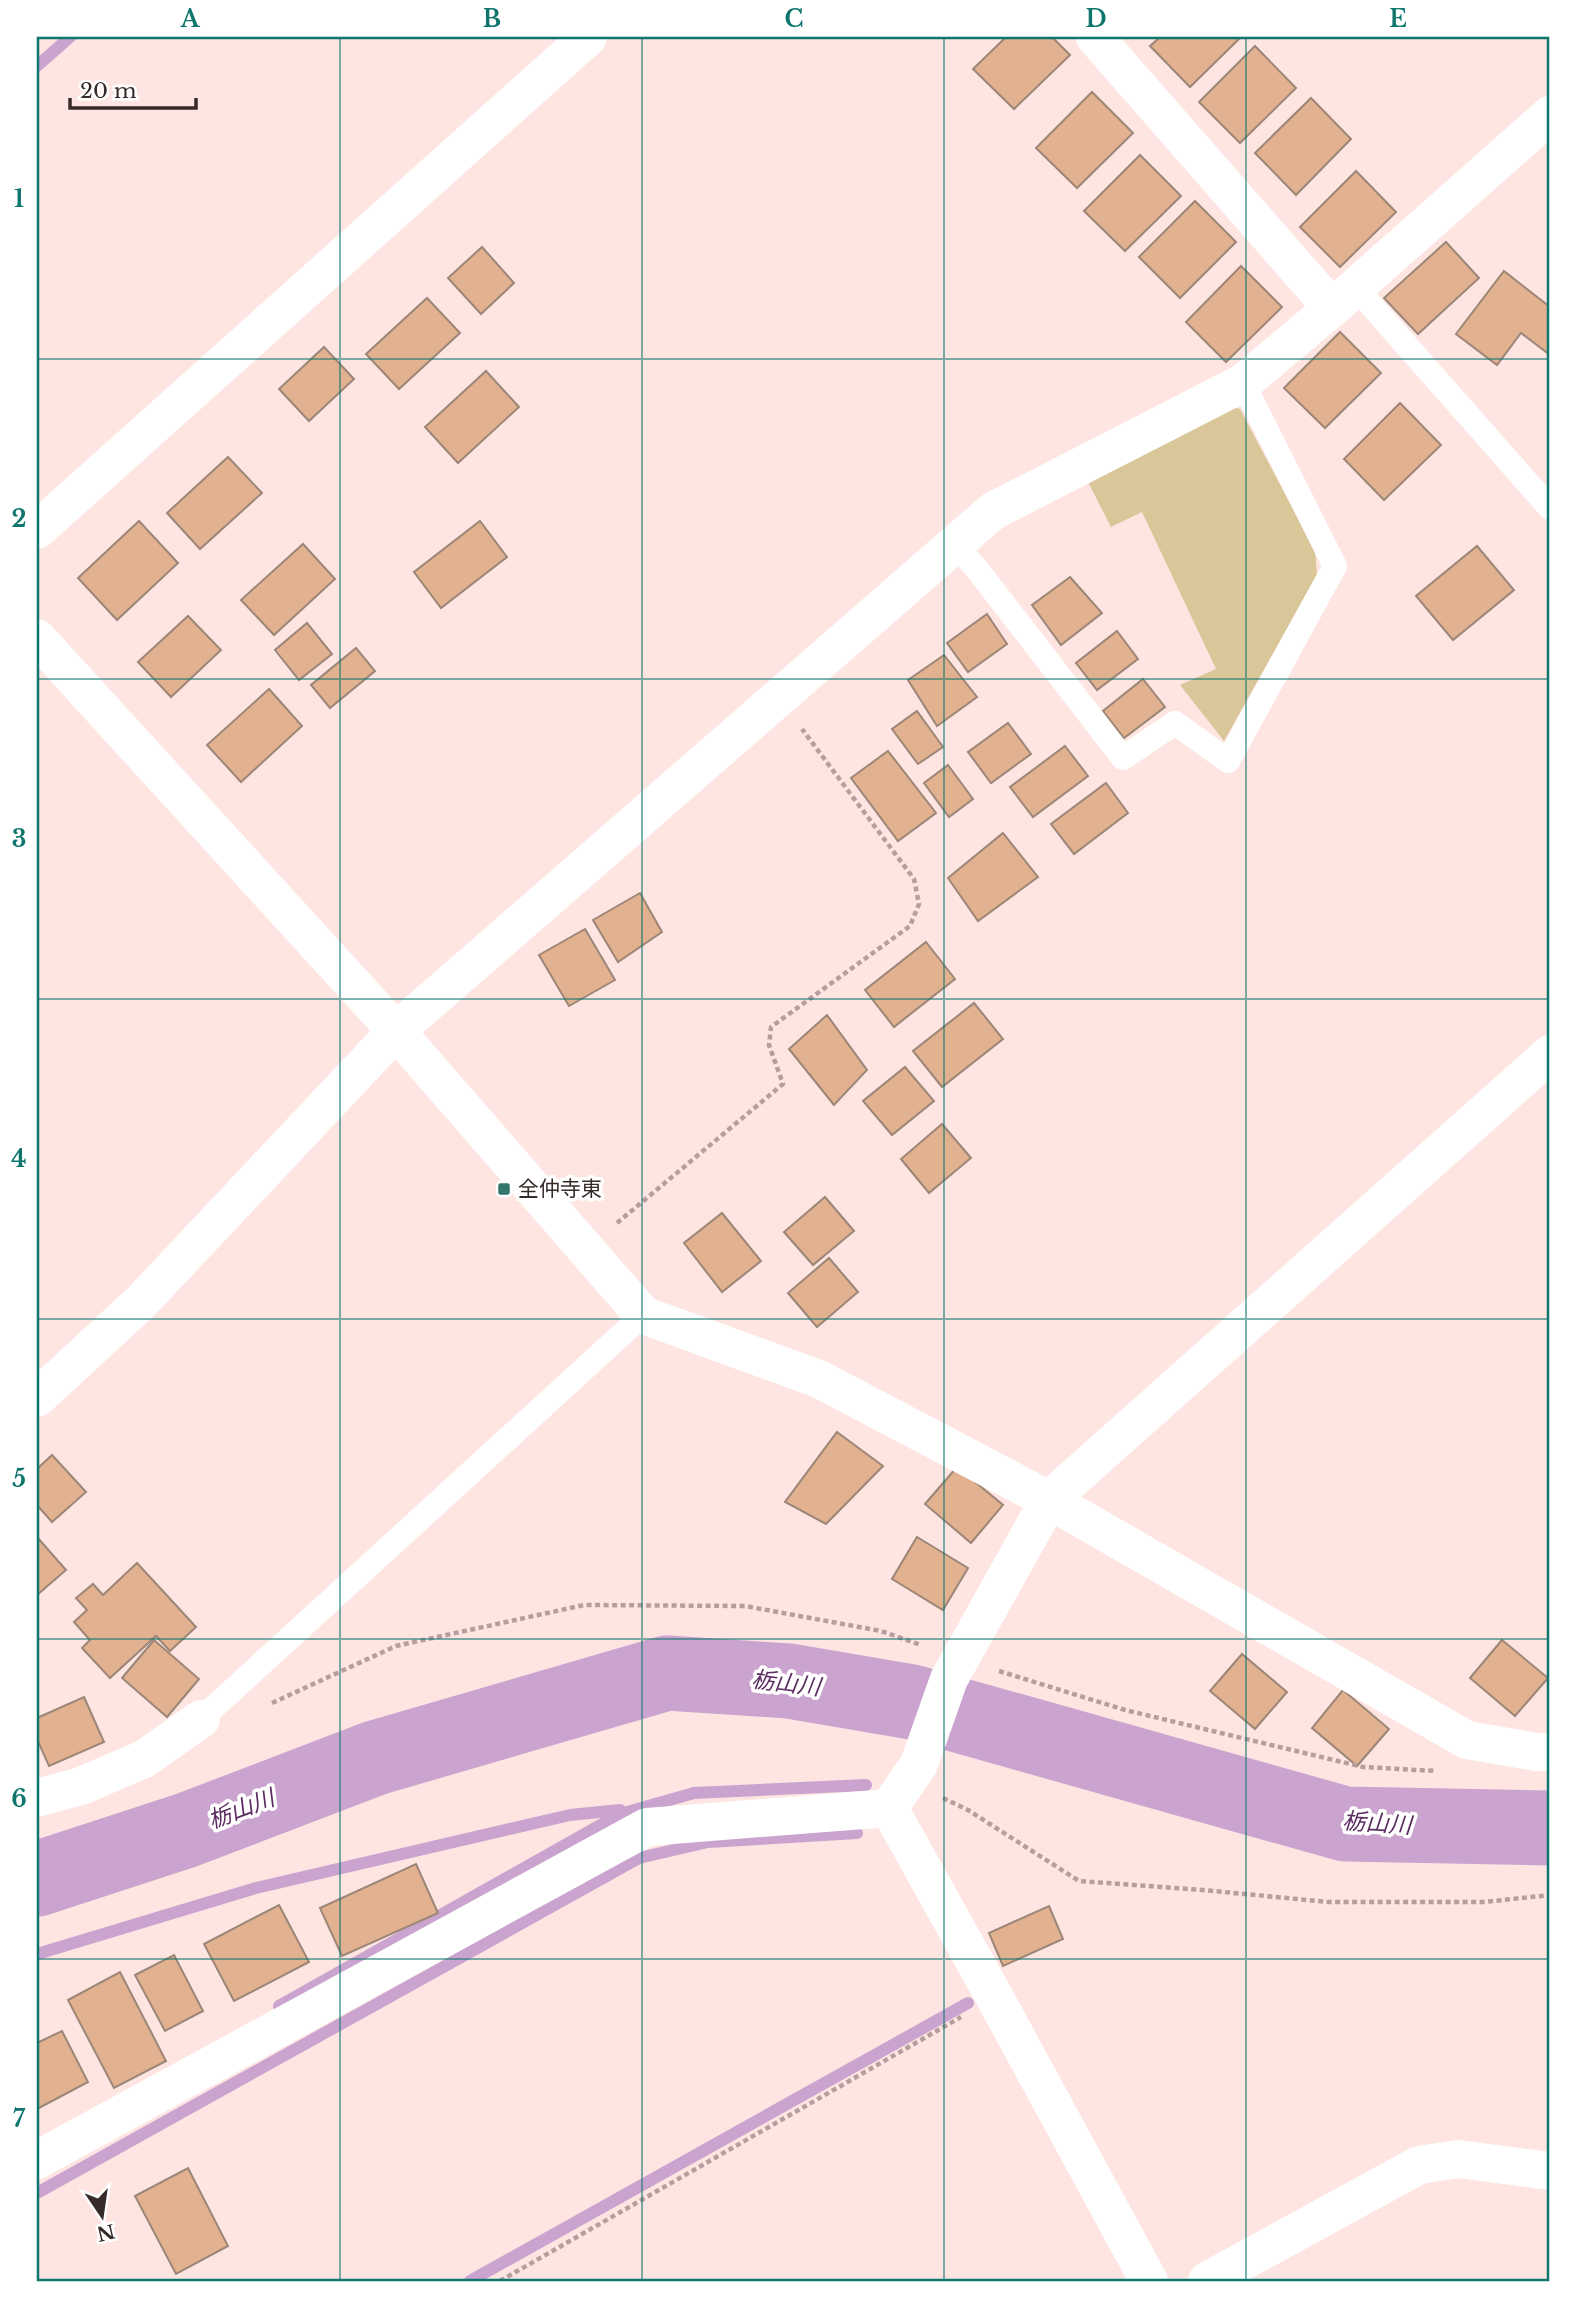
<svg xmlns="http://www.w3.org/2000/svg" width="1587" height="2318" font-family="'Libre Baskerville','Noto Sans JP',serif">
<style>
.green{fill:#d9c699}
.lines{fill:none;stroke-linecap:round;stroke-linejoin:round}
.stream{stroke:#caa4cf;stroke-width:12}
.river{stroke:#caa4cf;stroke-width:75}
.building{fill:#e2b18f;stroke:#9c8677;stroke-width:2}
.path{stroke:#b49f9d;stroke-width:4.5;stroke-dasharray:5 3.5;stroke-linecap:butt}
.lane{stroke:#fff;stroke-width:24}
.street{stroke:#fff;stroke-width:38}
.grid{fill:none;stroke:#0f766e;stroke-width:2;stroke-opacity:0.55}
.poi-dot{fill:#31776e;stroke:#fff;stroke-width:2.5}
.labels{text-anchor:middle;stroke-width:7;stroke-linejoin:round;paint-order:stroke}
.poi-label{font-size:21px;fill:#372b2a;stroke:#fff;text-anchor:start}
.water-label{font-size:23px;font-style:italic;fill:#5c2c62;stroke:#fff}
.neatline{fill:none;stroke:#0f766e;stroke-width:2.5}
.grid-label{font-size:23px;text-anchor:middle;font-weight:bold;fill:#0f766e}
</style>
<rect width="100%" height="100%" fill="#fee5e2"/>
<polygon class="green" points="1231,407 1240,409 1315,550 1317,575 1224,741 1180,685 1216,669 1142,512 1111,527 1088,482"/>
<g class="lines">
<g class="stream">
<polyline points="37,66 70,37"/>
<polyline points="37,1954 256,1888 570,1815 620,1810"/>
<polyline points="279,2006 620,1814 694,1793 866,1785"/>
<polyline points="37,2193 639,1858 708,1842 857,1833"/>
<polyline points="470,2281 968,2003"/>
</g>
<polyline class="river" points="37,1879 187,1830 375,1758 667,1673 789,1681 912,1702 1345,1824 1550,1828"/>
</g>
<g class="building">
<polygon points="1006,37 1052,37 1070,55 1014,109 973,69"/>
<polygon points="1160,37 1241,37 1190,87 1150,46"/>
<polygon points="1255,46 1296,88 1240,143 1199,102"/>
<polygon points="1092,92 1133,133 1077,188 1036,148"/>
<polygon points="1311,98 1351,139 1296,195 1255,153"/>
<polygon points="1140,155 1181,196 1125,251 1084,211"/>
<polygon points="1356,171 1396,212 1340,267 1300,227"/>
<polygon points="1195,201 1236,242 1180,298 1139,257"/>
<polygon points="1446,242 1479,278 1418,334 1384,298"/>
<polygon points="482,247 514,283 481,314 448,278"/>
<polygon points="1241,266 1282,307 1226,362 1186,322"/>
<polygon points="1504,271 1550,307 1550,355 1521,333 1497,365 1456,334"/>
<polygon points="427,298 460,333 399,389 366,354"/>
<polygon points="1340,332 1381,373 1325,428 1284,388"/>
<polygon points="324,347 354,379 309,421 279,389"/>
<polygon points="486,371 519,407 458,463 425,427"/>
<polygon points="1400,403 1441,445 1384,500 1344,459"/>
<polygon points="228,457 262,493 200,549 167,513"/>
<polygon points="139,521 178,563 117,620 78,578"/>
<polygon points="480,521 507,557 441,608 414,572"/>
<polygon points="303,544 335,579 274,635 241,600"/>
<polygon points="1477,546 1514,590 1453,640 1416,596"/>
<polygon points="1070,577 1102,613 1061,645 1032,605"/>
<polygon points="987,614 1007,644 968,672 947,643"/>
<polygon points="188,616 221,650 171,697 138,662"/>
<polygon points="307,623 332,654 299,680 275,650"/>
<polygon points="1117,631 1138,659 1097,690 1076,663"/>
<polygon points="356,648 375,671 330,708 311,685"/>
<polygon points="944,655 977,697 937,726 908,680"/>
<polygon points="1143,679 1165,707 1124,738 1103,711"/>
<polygon points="269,689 302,726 241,782 207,745"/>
<polygon points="917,711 943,747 918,764 892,729"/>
<polygon points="1008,723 1031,754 991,783 968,752"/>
<polygon points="1065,746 1088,776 1033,817 1010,787"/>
<polygon points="888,751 936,813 898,841 851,778"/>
<polygon points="948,765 973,799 949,817 924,783"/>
<polygon points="1106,783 1128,813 1074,854 1051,824"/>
<polygon points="1003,833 1038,877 978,921 948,878"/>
<polygon points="640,893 662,932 618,962 593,920"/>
<polygon points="585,929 615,980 569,1006 539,955"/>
<polygon points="926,942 955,979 894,1027 865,990"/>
<polygon points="974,1003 1003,1039 942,1087 913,1051"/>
<polygon points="827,1015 867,1070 834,1105 789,1049"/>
<polygon points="905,1067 934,1101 892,1135 863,1101"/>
<polygon points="942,1124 971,1158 929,1193 901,1159"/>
<polygon points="825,1197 854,1231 813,1265 784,1232"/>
<polygon points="722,1213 761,1261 722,1292 684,1243"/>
<polygon points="829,1258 858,1292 817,1327 788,1293"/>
<polygon points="837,1432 883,1466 826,1524 785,1502"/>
<polygon points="52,1455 86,1492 52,1522 37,1505 37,1469"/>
<polygon points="957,1467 1003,1505 971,1543 925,1504"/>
<polygon points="37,1537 66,1570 37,1595"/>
<polygon points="917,1537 968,1568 943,1610 892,1579"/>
<polygon points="137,1563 196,1627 170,1651 156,1636 110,1678 82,1648 90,1640 74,1622 87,1610 76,1598 93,1584 103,1595"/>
<polygon points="154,1640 199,1679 167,1717 122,1678"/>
<polygon points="1502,1640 1548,1678 1515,1716 1470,1678"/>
<polygon points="1242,1654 1287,1692 1255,1729 1210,1691"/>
<polygon points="1343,1690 1389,1729 1357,1766 1312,1728"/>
<polygon points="84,1697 104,1742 49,1766 37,1739 37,1718"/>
<polygon points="416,1864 438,1913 342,1956 320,1908"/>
<polygon points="279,1905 309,1962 234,2001 204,1944"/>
<polygon points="1049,1906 1063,1939 1003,1966 989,1933"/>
<polygon points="174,1955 203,2011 165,2031 135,1975"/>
<polygon points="120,1972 166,2061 114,2088 68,2000"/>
<polygon points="62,2031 88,2082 37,2109 37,2043"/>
<polygon points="188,2168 228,2246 176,2274 135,2196"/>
</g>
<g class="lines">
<g class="path">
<polyline points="617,1223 783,1084 769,1045 771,1027 910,926 919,904 914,879 802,729"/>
<polyline points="999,1671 1125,1710 1363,1767 1436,1771"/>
<polyline points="272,1703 396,1646 584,1605 745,1606 881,1631 921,1645"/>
<polyline points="943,1798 968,1810 1079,1881 1203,1890 1328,1902 1484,1902 1550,1895"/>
<polyline points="500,2281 961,2017"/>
</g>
<g class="lane">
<polyline points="1355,287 1550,508"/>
<polyline points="954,544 976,568 1123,758 1175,723 1228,761 1335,566 1243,383"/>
<polyline points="201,1719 643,1315"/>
</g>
<g class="street">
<polyline points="1095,37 1332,308"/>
<polyline points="37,530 588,37"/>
<polyline points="37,638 396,1031 643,1315 819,1379 1049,1500 1467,1740 1537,1752 1550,1752"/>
<polyline points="37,1398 141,1302 396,1031 993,511 1243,383 1332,308 1550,115"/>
<polyline points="37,1798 81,1786 144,1759 201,1719"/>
<polyline points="889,1808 919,1764 949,1679 1049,1500 1550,1054"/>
<polyline points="889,1808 995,1998 1149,2281"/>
<polyline points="37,2160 647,1827 889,1808"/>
<polyline points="1207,2281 1419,2165 1458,2159 1550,2171"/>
</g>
</g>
<path class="grid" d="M340 37V2281M642 37V2281M944 37V2281M1246 37V2281M37 359H1550M37 679H1550M37 999H1550M37 1319H1550M37 1639H1550M37 1959H1550"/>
<rect class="poi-dot" x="497" y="1182" width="14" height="14" rx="3.5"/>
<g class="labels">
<g class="poi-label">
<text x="518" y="1196">全仲寺東</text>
</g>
<g class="water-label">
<text transform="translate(786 1683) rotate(7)" y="8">栃山川</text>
<text transform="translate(241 1809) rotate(-21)" y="8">栃山川</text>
<text transform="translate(1377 1823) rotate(4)" y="8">栃山川</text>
</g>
</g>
<rect width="1587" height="2318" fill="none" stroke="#ffffff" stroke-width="77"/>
<g transform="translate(102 2216) rotate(167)" stroke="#ffffff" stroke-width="5" paint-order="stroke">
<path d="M0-5L12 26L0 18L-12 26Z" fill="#372b2a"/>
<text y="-10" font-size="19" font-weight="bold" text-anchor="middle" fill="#372b2a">N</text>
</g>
<path d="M70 98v10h126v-10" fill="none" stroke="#372b2a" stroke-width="3.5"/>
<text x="80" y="98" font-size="21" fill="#372b2a" stroke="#ffffff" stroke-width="5" paint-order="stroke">20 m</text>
<rect x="38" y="38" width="1510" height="2242" class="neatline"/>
<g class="grid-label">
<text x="190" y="27">A</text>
<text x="492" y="27">B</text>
<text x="794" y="27">C</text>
<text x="1096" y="27">D</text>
<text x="1398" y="27">E</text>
<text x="19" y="207">1</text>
<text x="19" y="527">2</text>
<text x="19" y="847">3</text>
<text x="19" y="1167">4</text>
<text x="19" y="1487">5</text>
<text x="19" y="1807">6</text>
<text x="19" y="2127">7</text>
</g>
</svg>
